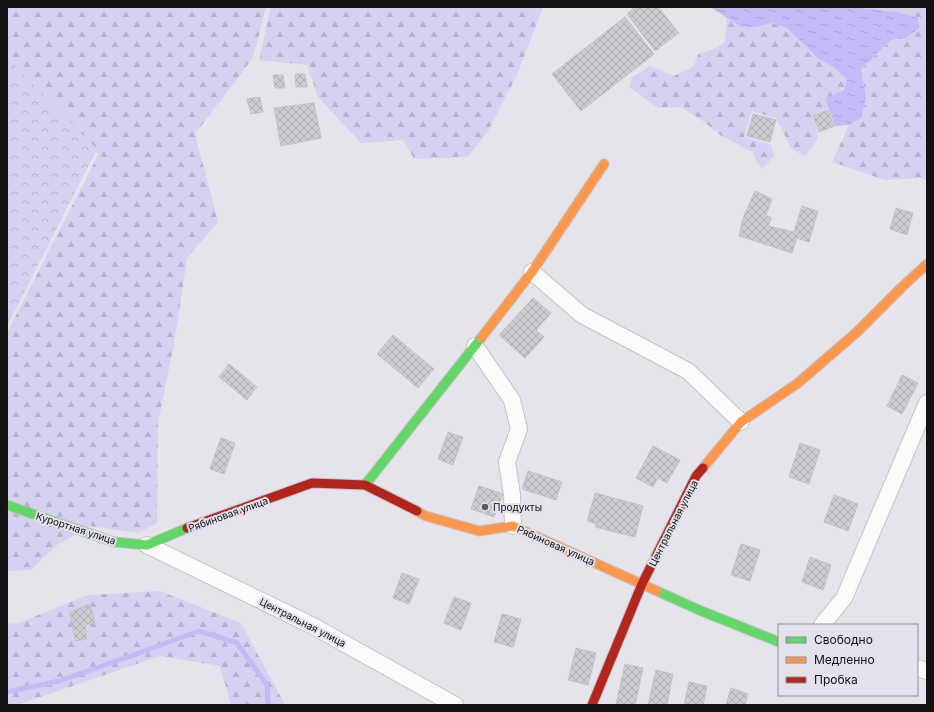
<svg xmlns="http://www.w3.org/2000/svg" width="934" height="712" font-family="Inter,sans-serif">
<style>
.forest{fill:url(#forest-firs)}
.park{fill:url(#park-crowns)}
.water{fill:url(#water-ripples)}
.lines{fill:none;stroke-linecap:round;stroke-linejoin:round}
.stream{stroke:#c3bbf7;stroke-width:5}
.building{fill:url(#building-cross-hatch);stroke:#c2c1c6}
.street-casing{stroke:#c3c1c6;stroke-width:18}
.fast-casing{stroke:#c3c1c6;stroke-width:11}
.slow-casing{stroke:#c3c1c6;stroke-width:11}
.jam-casing{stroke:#c3c1c6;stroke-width:11}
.street{stroke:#fbfbfc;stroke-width:16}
.fast{stroke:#63d668;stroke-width:9}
.slow{stroke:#ff974d;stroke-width:9}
.jam{stroke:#b3261e;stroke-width:9}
.poi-dot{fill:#5b5b5f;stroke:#e3e2ec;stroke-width:1.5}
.labels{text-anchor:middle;stroke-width:4;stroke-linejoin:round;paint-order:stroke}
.poi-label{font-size:10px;fill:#111114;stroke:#e3e2ec;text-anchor:start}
.street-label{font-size:10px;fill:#111114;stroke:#e3e2ec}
</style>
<defs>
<pattern id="forest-firs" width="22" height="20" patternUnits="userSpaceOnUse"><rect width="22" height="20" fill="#d4d2f0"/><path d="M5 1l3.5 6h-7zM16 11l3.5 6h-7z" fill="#b5b3cd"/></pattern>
<pattern id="park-crowns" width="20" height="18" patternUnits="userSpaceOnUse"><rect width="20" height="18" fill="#d4d2f0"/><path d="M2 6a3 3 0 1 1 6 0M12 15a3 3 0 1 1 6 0" fill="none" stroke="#b5b3cd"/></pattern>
<pattern id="water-ripples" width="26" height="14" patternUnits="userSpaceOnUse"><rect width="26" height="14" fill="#c3bbf7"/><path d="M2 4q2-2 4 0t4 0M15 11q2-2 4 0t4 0" fill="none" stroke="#a6a0d3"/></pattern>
<pattern id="building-cross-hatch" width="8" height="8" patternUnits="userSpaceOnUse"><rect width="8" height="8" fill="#ccccd0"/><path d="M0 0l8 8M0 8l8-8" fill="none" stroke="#aeaeb2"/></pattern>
</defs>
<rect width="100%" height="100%" fill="#e5e4ea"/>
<g class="forest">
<polygon points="7,7 266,7 253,58 195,134 218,222 187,258 174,344 158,423 157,523 138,533 90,526 57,545 31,570 7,571 7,333 99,153 7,128"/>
<polygon points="271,7 543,7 517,75 488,131 468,157 414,159 403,140 361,143 318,97 307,65 259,60"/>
<polygon points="854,7 927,7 927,180 919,178 885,180 832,162 849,125 861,118 866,98 861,69 891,40 906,38 920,28 917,17 897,12"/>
<path d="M727 18 741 27H756L772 23 787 28 803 43 817 58 834 67 848 79 844 90 825 99 828 108 812 115C820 137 821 139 804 156L791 148 776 118 752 111 744 137 771 145 774 156 762 169 756 160 754 153 720 135 703 121 681 107 658 108 629 87 632 78 650 66 674 76 694 66 698 54 715 49 725 42Z"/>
<polygon points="160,591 241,623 285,705 231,705 220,666 160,656 17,705 7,705 7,623 16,624 88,595"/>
</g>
<polygon class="park" points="7,58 97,149 7,326"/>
<polygon class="water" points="710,7 854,7 897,12 917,17 920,28 906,38 891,40 861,69 866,98 861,118 849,125 835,126 825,99 844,90 847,79 834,67 817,58 803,43 787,28 772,23 756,27 741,27"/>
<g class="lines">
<polyline class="stream" points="7,692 59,681 128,657 199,631 237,643 267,685 268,705"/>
</g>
<g class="building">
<polygon points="635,7 658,7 679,33 655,51 627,14"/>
<polygon points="625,17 654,54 581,111 552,74"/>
<polygon points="295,74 305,74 307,87 296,87"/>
<polygon points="273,75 283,75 285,88 275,88"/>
<polygon points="260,97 263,112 251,114 247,99"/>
<polygon points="314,103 321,138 281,146 274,108"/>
<polygon points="828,110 834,126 819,132 813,115"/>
<polygon points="753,114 776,120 770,142 747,136"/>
<polygon points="755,191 772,199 766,215 771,218 768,226 794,232 802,206 818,211 809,242 797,238 792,253 739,236 743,218"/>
<polygon points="896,208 913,213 907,235 890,229"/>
<polygon points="533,298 551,313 536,330 544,337 525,358 499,335"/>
<polygon points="393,335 434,369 418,388 377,354"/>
<polygon points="229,364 257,387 247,400 219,377"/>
<polygon points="902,375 918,383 902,414 887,406"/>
<polygon points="448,432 463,437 453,465 438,459"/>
<polygon points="221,438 235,443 224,474 210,469"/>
<polygon points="800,443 820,450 809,484 789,477"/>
<polygon points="653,446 680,460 667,483 658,478 653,487 636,478"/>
<polygon points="528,471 562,482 556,500 522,489"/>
<polygon points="479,486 503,494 494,517 471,509"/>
<polygon points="595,493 643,506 635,537 595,527 597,524 587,521"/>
<polygon points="834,495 858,504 848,531 824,522"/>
<polygon points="741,544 760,550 750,581 731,575"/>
<polygon points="810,557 831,565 823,590 802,582"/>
<polygon points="402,573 419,579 409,604 393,598"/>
<polygon points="454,597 471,603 461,630 444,623"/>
<polygon points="90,604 95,623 85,625 87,639 75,641 70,612"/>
<polygon points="502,614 521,619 513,647 494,642"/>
<polygon points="576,648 596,653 588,685 568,680"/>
<polygon points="625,664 643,668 635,705 616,704"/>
<polygon points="656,670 673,674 667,705 648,705"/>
<polygon points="689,682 707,686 703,705 684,705"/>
<polygon points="731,688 748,694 745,705 726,705"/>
</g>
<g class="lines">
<g class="street-casing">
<g id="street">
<polyline points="532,272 582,315 688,371 741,422"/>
<polyline points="475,346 512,400 519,429 507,462 512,495 513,526"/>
<polyline points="147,545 313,626 455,705"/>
<polyline points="822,625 844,598 927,403"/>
<polyline points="917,668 927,671"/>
</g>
</g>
<g class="fast-casing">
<g id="fast">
<polyline points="365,485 481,338"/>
<polyline points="7,505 114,542 147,545 187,528"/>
<polyline points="657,591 699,610 779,642"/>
</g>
</g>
<g class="slow-casing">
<g id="slow">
<polyline points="481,338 532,272 604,164"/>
<polyline points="703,468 741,422 798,383 857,332 902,287 927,264"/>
<polyline points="417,511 426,516 479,531 513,526 657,591"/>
</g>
</g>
<g class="jam-casing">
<g id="jam">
<polyline points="187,528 312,483 365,485 417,511"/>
<polyline points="592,705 642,584 696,476 703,468"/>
</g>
</g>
<use href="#street" class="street"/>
<use href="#fast" class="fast"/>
<use href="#slow" class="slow"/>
<use href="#jam" class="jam"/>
</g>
<circle class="poi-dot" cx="485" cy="507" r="4"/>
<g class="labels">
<g class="poi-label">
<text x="493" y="511">Продукты</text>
</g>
<g class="street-label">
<text transform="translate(228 514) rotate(-20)" y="4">Рябиновая улица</text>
<text transform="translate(673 523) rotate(-63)" y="4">Центральная улица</text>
<text transform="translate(76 528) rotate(18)" y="4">Курортная улица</text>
<text transform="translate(556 545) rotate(24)" y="4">Рябиновая улица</text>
<text transform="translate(303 622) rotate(27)" y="4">Центральная улица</text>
</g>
</g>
<rect width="934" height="712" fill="none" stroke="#111114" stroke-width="16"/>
<rect x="778" y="624" width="140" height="72" fill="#e3e2ec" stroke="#8f8e96"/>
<rect x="786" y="637" width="20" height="6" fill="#63d668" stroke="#8f8e96"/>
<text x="814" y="644" font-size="12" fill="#111114">Свободно</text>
<rect x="786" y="657" width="20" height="6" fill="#ff974d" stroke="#8f8e96"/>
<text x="814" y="664" font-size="12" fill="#111114">Медленно</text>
<rect x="786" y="677" width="20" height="6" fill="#b3261e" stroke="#8f8e96"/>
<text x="814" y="684" font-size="12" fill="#111114">Пробка</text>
</svg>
